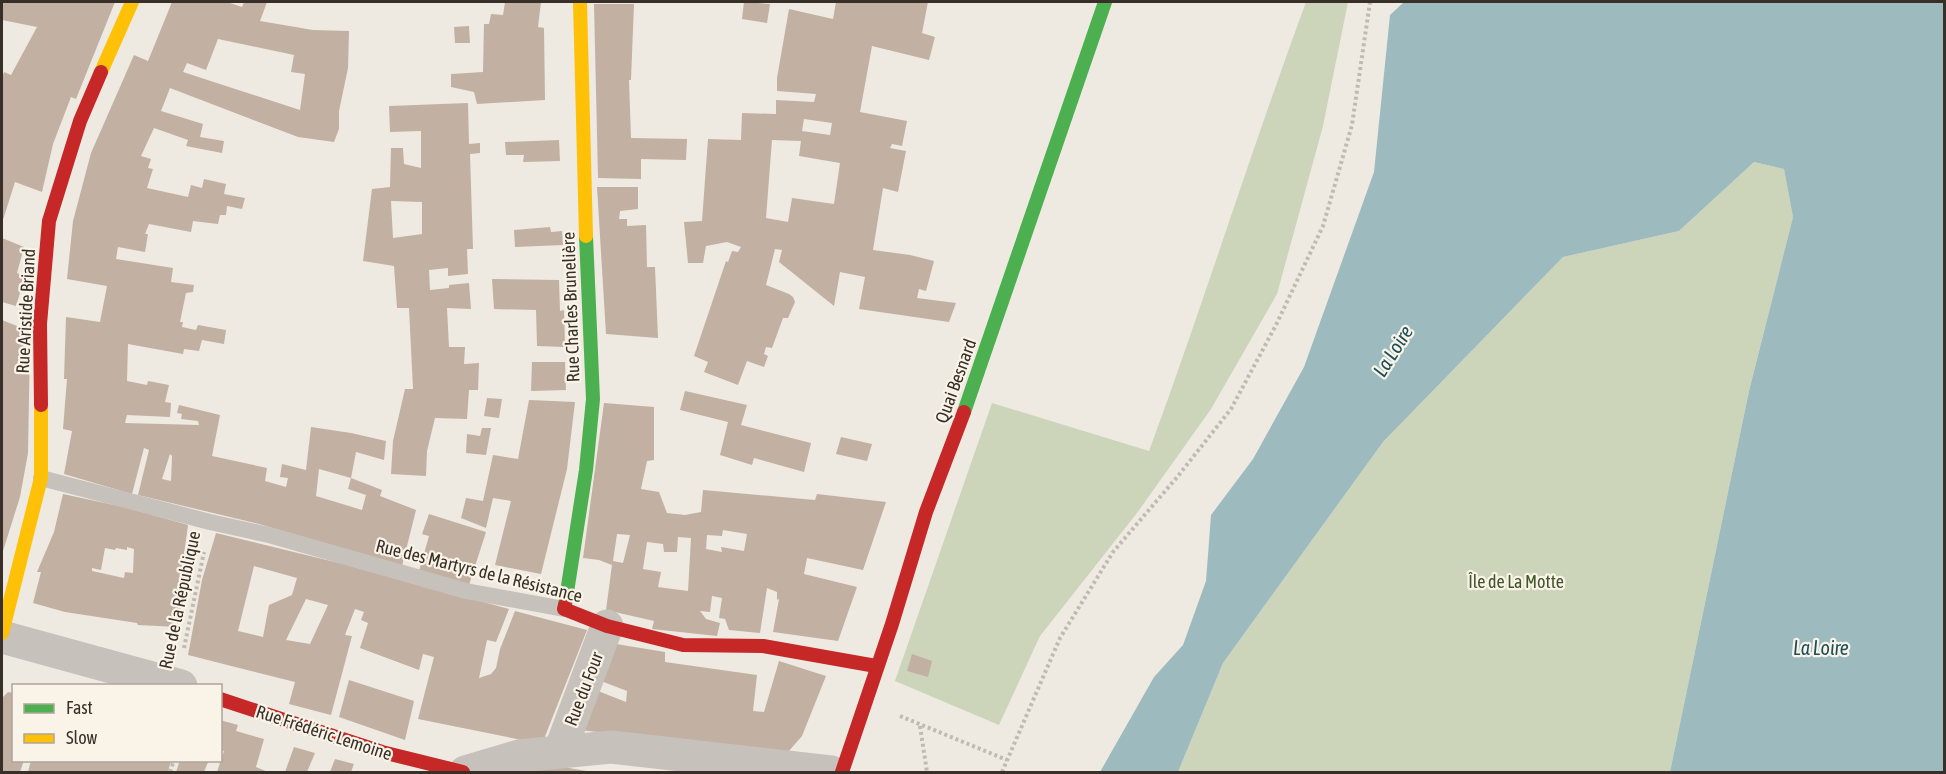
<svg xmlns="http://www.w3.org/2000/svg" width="1946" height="774" font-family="'Asap Condensed',sans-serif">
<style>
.green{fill:#ccd4ba}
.water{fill:#9dbbbf}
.building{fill:#c2b0a2;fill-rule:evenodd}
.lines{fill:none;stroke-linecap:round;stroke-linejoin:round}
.path{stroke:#bfbab2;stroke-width:4;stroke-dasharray:3 3;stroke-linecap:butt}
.lane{stroke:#c6c1ba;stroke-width:16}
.street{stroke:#c6c1ba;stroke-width:33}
.fast{stroke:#4caf50;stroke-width:14}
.slow{stroke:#ffc107;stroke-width:14}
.jam{stroke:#c62828;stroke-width:14}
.labels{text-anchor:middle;stroke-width:4.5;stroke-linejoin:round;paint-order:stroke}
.street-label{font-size:18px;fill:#372f28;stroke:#faf4e8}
.park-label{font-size:18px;fill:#41562b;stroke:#faf4e8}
.water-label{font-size:20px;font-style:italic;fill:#1c4e5a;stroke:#faf4e8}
</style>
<rect width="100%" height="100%" fill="#eeeae1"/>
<g class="green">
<path d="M1306 2H1348L1323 126 1277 294 1211 409 1137 513 1040 636 999 725 895 681 992 403 1149 451C1204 302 1251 151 1306 2Z"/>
<polygon points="1754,162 1784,169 1793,217 1749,391 1670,772 1178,772 1223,663 1383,442 1563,257 1679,231"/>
</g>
<polygon class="water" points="1404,2 1944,2 1944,772 1670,772 1749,391 1793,217 1784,169 1754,162 1679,231 1563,257 1383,442 1223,663 1178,772 1100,772 1154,677 1183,645 1206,581 1211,515 1253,459 1304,367 1374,172 1390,15"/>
<g class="building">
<polygon points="2,2 115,2 76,99 71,97 53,144 42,192 15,182 2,223 2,78 4,72 11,75 37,27 2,20"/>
<path d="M172 2H227L242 7 244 2H267L260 21 313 30 349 31 348 68 339 111V129L334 142 298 137 170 88 161 111 203 124 200 137 224 141 222 153 186 146 188 140 154 128 141 156 151 159 148 168 153 169 147 188 188 197 191 185 202 188 204 179 226 184 224 194 245 198 242 209 227 206 226 215H220L218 224 193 221 191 232 149 224 145 234H148L145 252 118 247 116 259 173 268 171 282 194 285 193 292 186 293 180 322H183L182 327 196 330 198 325 226 330 224 344 202 340 199 351 184 349 183 354 128 344 127 381 147 385 148 381 169 385 165 402 171 403 170 417 127 415 125 423 199 425 198 421 181 419 182 414 177 413 179 405 220 415 212 456 267 468 265 481 286 487 288 478 280 477 282 464 306 470 311 427 351 433 386 441 384 460 356 452 351 478 319 469 316 496 362 510 366 495 348 489 351 478 382 490 380 496 416 510 402 566 259 524 138 495 149 450 144 448 132 494 64 474 72 431 63 429 67 379H64L66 317 100 322 107 286 67 279 73 221 91 153 134 55 148 61ZM218 39 294 55 291 72 305 74 300 110 183 72 187 63 206 70ZM170 454 172 456 171 481 162 479Z"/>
<polygon points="505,2 541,2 538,27 544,28 545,100 477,104 474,92 451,87 451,74 483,72 484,24 489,24 491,14 503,15"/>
<polygon points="744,2 770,4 767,23 742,19"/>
<path d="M836 2H928L922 33 935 37 929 60 872 46 860 112 907 121 902 146 892 144 890 148 906 151 898 192 883 188 873 250 910 255 934 261 926 291 919 289 917 298 956 303 949 322 859 309 865 277 840 272 834 306 779 262 782 250 775 249 766 285 789 294 793 297 795 302 788 318H783L772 348 766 347 764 354 768 356 764 367 747 361 738 385 704 372 708 362 694 356 726 261 728 262 732 251 738 252 741 247 727 242 706 246 703 263H688L684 222 702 221 708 139 741 140 742 113 776 114V100L814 102 816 94 777 91V78L789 9 833 19ZM804 119 832 123 830 135 802 131ZM772 140 801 141 799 156 840 163 834 204 792 198 788 222 766 218Z"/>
<polygon points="594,4 634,4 631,80 629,80 631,138 687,139 686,160 641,159 641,179 598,178"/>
<polygon points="469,26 470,43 455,43 454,27"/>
<path d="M468 103 469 144 480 143V153L470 154 473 249H467L468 274 448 276V268L429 270 430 290 449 288V285L469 283 471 309 447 308 449 347H465L464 364 479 363 478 390H469L467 419 435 418 427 451 426 476 391 474 393 441 405 389H413L409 308H397L394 266 363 261 372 189 390 187 391 148H403L404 164 421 168V131L390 132 389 106ZM391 201 422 202V234L393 238Z"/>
<polygon points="559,140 560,161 523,162 524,155 506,155 505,142"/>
<polygon points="597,187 638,187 638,209 620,211 619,219 627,219 627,226 646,225 647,267 655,267 658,338 606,334"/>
<polygon points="550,227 551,232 562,231 563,245 515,247 514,230"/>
<polygon points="2,238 24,247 17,273 25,276 16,306 2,302"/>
<polygon points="492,279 559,280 560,311 564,310 565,347 537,346 536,310 494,309"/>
<polygon points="2,320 22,328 30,342 28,453 20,497 2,554"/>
<polygon points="532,362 565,362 566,390 531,391"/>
<polygon points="685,391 747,405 741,425 811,443 804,472 754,458 752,465 720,455 728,422 680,410"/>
<polygon points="487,398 502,399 499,418 484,416"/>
<polygon points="529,400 575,402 567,469 541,574 495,565 511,501 493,498 486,528 461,518 466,498 483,501 493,455 518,459"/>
<path d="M604 403 654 407V460L647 461 641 489 659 492 667 513 685 515 701 512 703 490 815 500 817 494 886 502 863 570 807 558 804 574 857 587 838 641 773 632 779 599 777 600V592L767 588 760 633 729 630 725 619 719 618 722 598 712 596 710 612 700 611 706 619 720 623 717 636 652 629 654 621 606 610 612 565 599 560 583 558ZM723 530 747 534 744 551 721 547 722 552 706 549 707 535 722 536ZM617 534 630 535 623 563 613 561ZM678 537 691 538 688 591 658 587 661 572 643 569 647 542 663 544 664 552H677Z"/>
<polygon points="482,428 491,428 486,455 466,453 467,434 480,436"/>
<polygon points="841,437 872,444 867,461 836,454"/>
<path d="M63 494 128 508 188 525 179 591 183 592 178 627 138 625 137 623 65 612 33 603 41 572H37L54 532ZM127 547 134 549 133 573 125 572 124 578 92 571V568L101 570 105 548 115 550 116 548 127 550Z"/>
<polygon points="429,514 486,532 469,585 419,571 429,536 422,534"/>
<path d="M216 533 343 564 509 609 496 642 487 640 479 678 491 674 496 668 500 649 515 611 587 630 542 744 418 719 434 657 423 654 419 670 360 648 368 623 361 620 364 612 355 609 345 635 352 636 331 715 289 704 295 682 188 655 202 580ZM254 566 297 578 292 595 269 605 263 637 238 631ZM306 599 328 605 310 644 286 640Z"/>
<polygon points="610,643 665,652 665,662 757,675 753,711 764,712 779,661 826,676 802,736 788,752 579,730 593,689 626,702 627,691 596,679"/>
<polygon points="912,654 932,661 928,677 907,671"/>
<polygon points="349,680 414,701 405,740 339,717"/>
<polygon points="8,692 14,693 14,760 24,760 20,772 2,772 2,698"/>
<polygon points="220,720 238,725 236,731 264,739 256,767 268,772 217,772 224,751 220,750"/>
<polygon points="294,747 315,753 307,772 285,772"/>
<polygon points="335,759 354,764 351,772 330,772"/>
<polygon points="31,760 171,760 168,772 28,772"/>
<polygon points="180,760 204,760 208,762 204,772 176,772"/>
<polygon points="552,765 592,772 510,772"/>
</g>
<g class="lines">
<g class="path">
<polyline points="184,648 204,552"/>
<polyline points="900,716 1007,760"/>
<polyline points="920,726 927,772"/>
<polyline points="170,772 174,760"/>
<polyline points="1002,772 1060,638 1113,552 1178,476 1231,409 1276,325 1323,226 1352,125 1370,2"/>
</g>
<polyline class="lane" points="41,478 210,522 269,535 466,591 564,609"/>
<g class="street">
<polyline points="2,637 181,686"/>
<polyline points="560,751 607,626"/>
<polyline points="465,772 519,756 611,747 831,772"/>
</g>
<g class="fast">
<polyline points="964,412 1105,2"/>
<polyline points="565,605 586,470 593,399 586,236"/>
</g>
<g class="slow">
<polyline points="580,2 586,236"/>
<polyline points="101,72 132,2"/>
<polyline points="2,633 41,478 41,405"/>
</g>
<g class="jam">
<polyline points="41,405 40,324 49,221 80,121 101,72"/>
<polyline points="565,605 564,609 607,626 683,645 763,646 876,666"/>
<polyline points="220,699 382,752 463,772"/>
<polyline points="842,772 892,624 926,512 964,412"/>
</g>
</g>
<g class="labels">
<g class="street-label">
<text transform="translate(571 307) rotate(-92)" y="6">Rue Charles Brunelière</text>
<text transform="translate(26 311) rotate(-87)" y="6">Rue Aristide Briand</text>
<text transform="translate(956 381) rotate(-70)" y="6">Quai Besnard</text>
<text transform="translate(479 571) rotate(14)" y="6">Rue des Martyrs de la Résistance</text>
<text transform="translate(180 600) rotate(-78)" y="6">Rue de la République</text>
<text transform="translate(584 689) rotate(-69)" y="6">Rue du Four</text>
<text transform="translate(324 733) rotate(18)" y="6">Rue Frédéric Lemoine</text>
</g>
<g class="park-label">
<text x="1516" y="588">Île de La Motte</text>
</g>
<g class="water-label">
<text transform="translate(1393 351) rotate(-58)" y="7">La Loire</text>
<text x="1821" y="655">La Loire</text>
</g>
</g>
<rect width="1946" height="774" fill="none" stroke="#372f28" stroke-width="6"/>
<rect x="12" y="684" width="210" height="78" fill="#faf4e8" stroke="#aca59b" stroke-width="1.5"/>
<rect x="24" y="704" width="30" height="9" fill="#4caf50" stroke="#aca59b" stroke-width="1.5"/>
<text x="66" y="714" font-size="18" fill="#372f28">Fast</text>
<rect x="24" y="734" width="30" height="9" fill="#ffc107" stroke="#aca59b" stroke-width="1.5"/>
<text x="66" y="744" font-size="18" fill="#372f28">Slow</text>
</svg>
